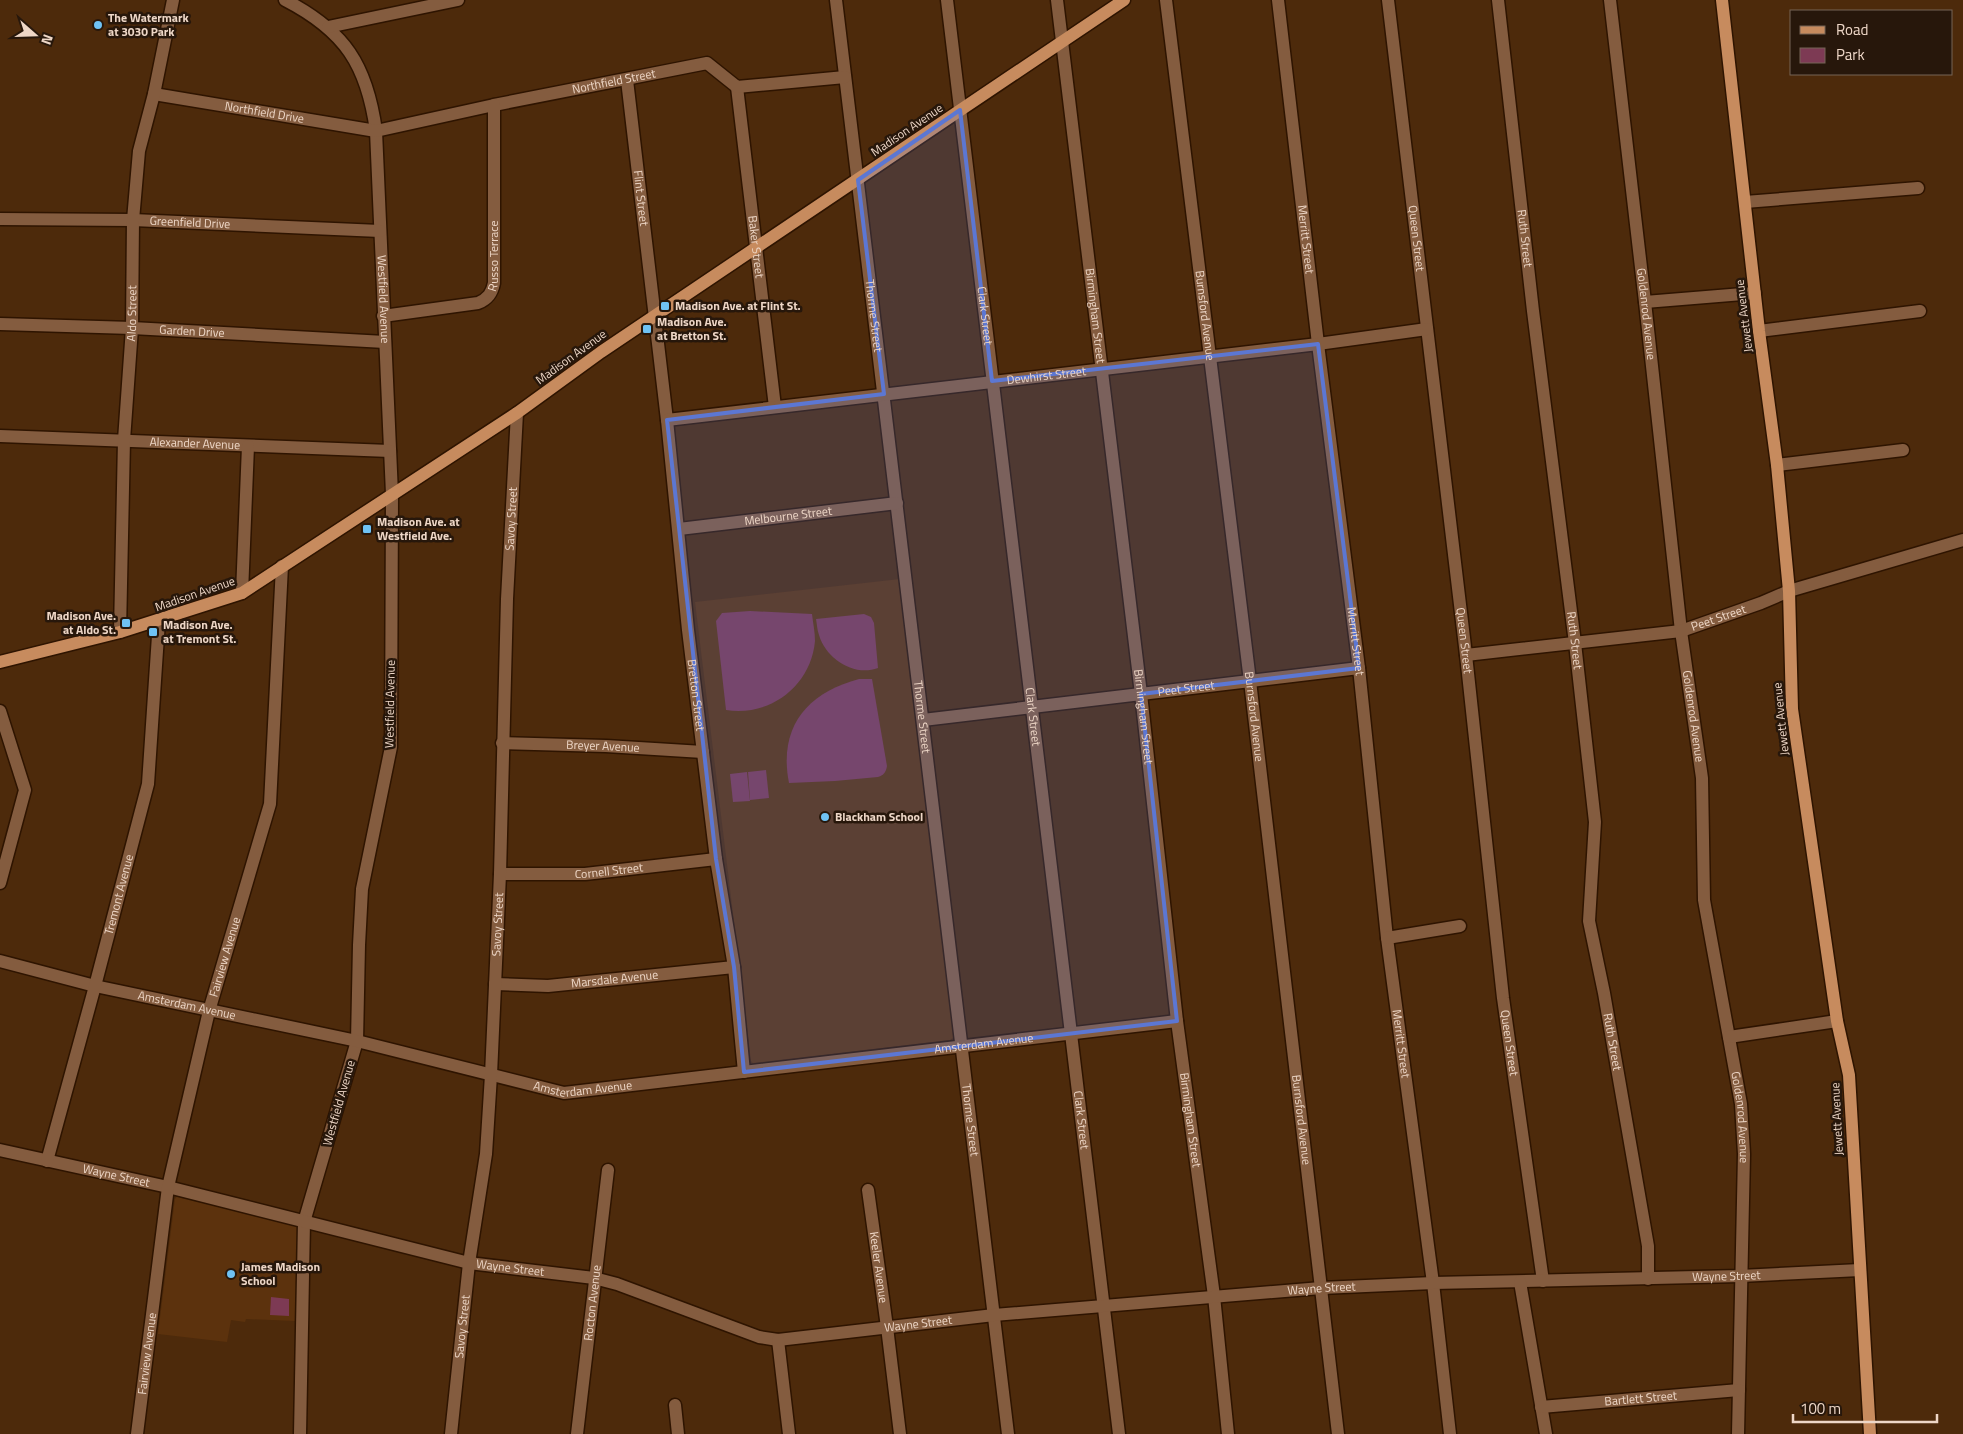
<svg xmlns="http://www.w3.org/2000/svg" width="1963" height="1434" font-family="'Titillium Web',sans-serif">
<style>
.built{fill:#5c320d}
.green{fill:#7d3a54}
.lines{fill:none;stroke-linecap:round;stroke-linejoin:round}
.minor-casing{stroke:#2e1400;stroke-width:15}
.major-casing{stroke:#2e1400;stroke-width:15}
.minor{stroke:#845c3f;stroke-width:12}
.major{stroke:#c78b5e;stroke-width:12}
.marked{fill:#5c77d3;fill-opacity:0.2;stroke:#5c77d3;stroke-width:4;stroke-linejoin:round}
.poi-dot{fill:#6fc2f4;stroke:#27170b;stroke-width:2}
.labels{text-anchor:middle;stroke-width:5;stroke-linejoin:round;paint-order:stroke}
.poi-label{font-size:12px;font-weight:bold;fill:#eed7c7;stroke:#27170b;text-anchor:start}
.street-label{font-size:12px;fill:#eed7c7;stroke:#27170b}
</style>
<rect width="100%" height="100%" fill="#4d2a0b"/>
<g class="built">
<polygon points="900,579 954,1037 950,1040 753,1063 751,1061 695,602"/>
<polygon points="178,1195 298,1226 296,1321 246,1319 245,1322 231,1320 227,1342 158,1334 175,1199"/>
</g>
<g class="green">
<path d="M750 611 812 614C813 623 815 632 815 641 811 686 770 717 726 710L716 621 722 613Z"/>
<path d="M864 614 871 617 874 623 878 668C854 677 826 659 819 635 817 630 817 624 816 619Z"/>
<path d="M859 679H872L887 766C886 772 884 775 878 777L835 781 789 783C778 727 807 693 859 679Z"/>
<polygon points="766,770 769,798 750,800 748,772"/>
<polygon points="747,772 750,801 733,802 730,774"/>
<polygon points="271,1297 289,1299 289,1316 270,1315"/>
</g>
<g class="lines">
<g class="minor-casing">
<g id="minor">
<path id="s1" d="M285 0C345 31 367 65 376 131L392 494 391 747 362 889 359 945 357 1041 304 1222 300 1434"/>
<path id="s2" d="M836 0 1008 1434"/>
<path id="s3" d="M947 0 1119 1434"/>
<path id="s4" d="M1057 0 1141 694 1177 1021 1214 1296 1228 1434"/>
<path id="s5" d="M1166 0 1250 681 1338 1434"/>
<path id="s6" d="M1278 0 1318 344 1359 668 1387 938 1433 1283 1450 1434"/>
<path id="s7" d="M1388 0 1466 655 1503 998 1543 1281"/>
<path id="s8" d="M1498 0 1533 311 1575 643 1595 822 1589 921 1604 993 1648 1246V1279"/>
<path id="s9" d="M1610 0 1645 302 1681 631 1702 778 1704 900 1741 1104 1744 1154 1738 1434"/>
<polyline points="328,27 458,0"/>
<path id="s10" d="M627 80 667 420 688 630 716 859 734 967 744 1072"/>
<path id="s11" d="M737 87 775 407"/>
<path id="s12" d="M154 94 376 131 494 105 707 63 737 87 845 77"/>
<polyline points="1745,202 1918,188"/>
<path id="s13" d="M0 219 133 220 380 231"/>
<polyline points="1645,302 1755,293"/>
<path id="s14" d="M383 316 478 303C488 299 492 293 494 283V105"/>
<path id="s15" d="M0 324 132 328 385 342"/>
<polyline points="1759,331 1920,311"/>
<path id="s16" d="M667 420 1318 344 1427 329"/>
<path id="s17" d="M0 436 390 451"/>
<polyline points="1777,465 1903,450"/>
<path id="s18" d="M679 529 897 503"/>
<polyline points="242,593 248,446"/>
<path id="s19" d="M120 632 124 440 132 328 133 220 139 151 154 94 173 0"/>
<path id="s20" d="M1466 655 1681 631 1761 603 1789 591 1963 540"/>
<polyline points="0,711 25,790 0,883"/>
<path id="s21" d="M923 720 1359 668"/>
<path id="s22" d="M502 743 606 746 703 752"/>
<path id="s23" d="M500 874H585L716 859"/>
<polyline points="1387,938 1460,926"/>
<path id="s24" d="M0 961 95 986 357 1041 564 1093 1177 1021"/>
<path id="s25" d="M495 984 548 986 734 967"/>
<polyline points="1729,1037 1837,1021"/>
<path id="s26" d="M0 1150 168 1187 469 1263 594 1278 617 1284 759 1337 778 1340 994 1315 1321 1288 1433 1283 1740 1276 1860 1270"/>
<path id="s27" d="M47 1161 95 986 148 784 159 621"/>
<path id="s28" d="M868 1190 887 1327 900 1434"/>
<polyline points="1520,1282 1546,1434"/>
<polyline points="778,1340 789,1434"/>
<polyline points="675,1405 678,1434"/>
<path id="s29" d="M1541 1407 1739 1390"/>
<path id="s30" d="M137 1434 168 1187 209 1011 270 804 282 566"/>
<path id="s31" d="M451 1434 469 1263 486 1154 491 1075 500 874 507 599 517 413"/>
<path id="s32" d="M577 1434 608 1170"/>
</g>
</g>
<g class="major-casing">
<g id="major">
<polyline points="1722,0 1759,331 1777,465 1789,591 1792,709 1837,1021 1849,1075 1870,1434"/>
<polyline points="0,662 120,632 242,593 517,413 601,352 1124,0"/>
</g>
</g>
<use href="#minor" class="minor"/>
<use href="#major" class="major"/>
</g>
<path class="marked" d="M960 110 992 381 1318 344 1359 668 1141 694 1177 1021 744 1072 734 967 716 859 667 420 884 394 858 180Z"/>
<g class="poi-dot">
<circle cx="98" cy="25" r="5"/>
<rect x="660" y="301" width="10" height="10" rx="2.5"/>
<rect x="642" y="324" width="10" height="10" rx="2.5"/>
<rect x="362" y="524" width="10" height="10" rx="2.5"/>
<rect x="121" y="618" width="10" height="10" rx="2.5"/>
<rect x="148" y="627" width="10" height="10" rx="2.5"/>
<circle cx="825" cy="817" r="5"/>
<circle cx="231" cy="1274" r="5"/>
</g>
<g class="labels">
<g class="poi-label">
<text x="108" y="22">The Watermark<tspan x="108" dy="14">at 3030 Park</tspan></text>
<text x="675" y="310">Madison Ave. at Flint St.</text>
<text x="657" y="326">Madison Ave.<tspan x="657" dy="14">at Bretton St.</tspan></text>
<text x="377" y="526">Madison Ave. at<tspan x="377" dy="14">Westfield Ave.</tspan></text>
<text x="116" y="620" text-anchor="end">Madison Ave.<tspan x="116" dy="14">at Aldo St.</tspan></text>
<text x="163" y="629">Madison Ave.<tspan x="163" dy="14">at Tremont St.</tspan></text>
<text x="835" y="821">Blackham School</text>
<text x="241" y="1271">James Madison<tspan x="241" dy="14">School</tspan></text>
</g>
<g class="street-label">
<text dy="4" stroke="none"><textPath href="#s12" startOffset="468">Northfield Street</textPath></text>
<text dy="4" stroke="none"><textPath href="#s12" startOffset="112">Northfield Drive</textPath></text>
<text transform="translate(907 130) rotate(-34)" y="4">Madison Avenue</text>
<text dy="4" stroke="none"><textPath href="#s10" startOffset="119">Flint Street</textPath></text>
<text dy="4" stroke="none"><textPath href="#s13" startOffset="190">Greenfield Drive</textPath></text>
<text dy="4" stroke="none"><textPath href="#s8" startOffset="240">Ruth Street</textPath></text>
<text dy="4" stroke="none"><textPath href="#s7" startOffset="240">Queen Street</textPath></text>
<text dy="4" stroke="none"><textPath href="#s6" startOffset="241">Merritt Street</textPath></text>
<text dy="4" stroke="none"><textPath href="#s11" startOffset="161">Baker Street</textPath></text>
<text dy="4" stroke="none"><textPath href="#s14" startOffset="150">Russo Terrace</textPath></text>
<text dy="4" stroke="none"><textPath href="#s1" startOffset="336">Westfield Avenue</textPath></text>
<text dy="4" stroke="none"><textPath href="#s19" startOffset="319">Aldo Street</textPath></text>
<text dy="4" stroke="none"><textPath href="#s9" startOffset="316">Goldenrod Avenue</textPath></text>
<text dy="4" stroke="none"><textPath href="#s2" startOffset="318">Thorme Street</textPath></text>
<text dy="4" stroke="none"><textPath href="#s3" startOffset="318">Clark Street</textPath></text>
<text dy="4" stroke="none"><textPath href="#s4" startOffset="318">Birmingham Street</textPath></text>
<text dy="4" stroke="none"><textPath href="#s5" startOffset="318">Burnsford Avenue</textPath></text>
<text transform="translate(1744 316) rotate(-97)" y="4">Jewett Avenue</text>
<text dy="4" stroke="none"><textPath href="#s15" startOffset="192">Garden Drive</textPath></text>
<text transform="translate(571 357) rotate(-36)" y="4">Madison Avenue</text>
<text dy="4" stroke="none"><textPath href="#s16" startOffset="382">Dewhirst Street</textPath></text>
<text dy="4" stroke="none"><textPath href="#s17" startOffset="195">Alexander Avenue</textPath></text>
<text dy="4" stroke="none"><textPath href="#s18" startOffset="110">Melbourne Street</textPath></text>
<text dy="4" stroke="none"><textPath href="#s31" startOffset="918">Savoy Street</textPath></text>
<text transform="translate(195 594) rotate(-19)" y="4">Madison Avenue</text>
<text dy="4" stroke="none"><textPath href="#s20" startOffset="256">Peet Street</textPath></text>
<text dy="4" stroke="none"><textPath href="#s8" startOffset="645">Ruth Street</textPath></text>
<text dy="4" stroke="none"><textPath href="#s7" startOffset="645">Queen Street</textPath></text>
<text dy="4" stroke="none"><textPath href="#s6" startOffset="646">Merritt Street</textPath></text>
<text dy="4" stroke="none"><textPath href="#s21" startOffset="265">Peet Street</textPath></text>
<text dy="4" stroke="none"><textPath href="#s10" startOffset="619">Bretton Street</textPath></text>
<text transform="translate(390 704) rotate(-89)" y="4">Westfield Avenue</text>
<text dy="4" stroke="none"><textPath href="#s2" startOffset="722">Thorme Street</textPath></text>
<text dy="4" stroke="none"><textPath href="#s3" startOffset="722">Clark Street</textPath></text>
<text dy="4" stroke="none"><textPath href="#s4" startOffset="722">Birmingham Street</textPath></text>
<text dy="4" stroke="none"><textPath href="#s5" startOffset="722">Burnsford Avenue</textPath></text>
<text dy="4" stroke="none"><textPath href="#s9" startOffset="721">Goldenrod Avenue</textPath></text>
<text transform="translate(1781 719) rotate(-96)" y="4">Jewett Avenue</text>
<text dy="4" stroke="none"><textPath href="#s22" startOffset="101">Breyer Avenue</textPath></text>
<text dy="4" stroke="none"><textPath href="#s23" startOffset="109">Cornell Street</textPath></text>
<text dy="4" stroke="none"><textPath href="#s27" startOffset="276">Tremont Avenue</textPath></text>
<text dy="4" stroke="none"><textPath href="#s31" startOffset="512">Savoy Street</textPath></text>
<text dy="4" stroke="none"><textPath href="#s30" startOffset="486">Fairview Avenue</textPath></text>
<text dy="4" stroke="none"><textPath href="#s25" startOffset="120">Marsdale Avenue</textPath></text>
<text dy="4" stroke="none"><textPath href="#s24" startOffset="192">Amsterdam Avenue</textPath></text>
<text dy="4" stroke="none"><textPath href="#s8" startOffset="1050">Ruth Street</textPath></text>
<text dy="4" stroke="none"><textPath href="#s7" startOffset="1050">Queen Street</textPath></text>
<text dy="4" stroke="none"><textPath href="#s24" startOffset="1002">Amsterdam Avenue</textPath></text>
<text dy="4" stroke="none"><textPath href="#s6" startOffset="1051">Merritt Street</textPath></text>
<text dy="4" stroke="none"><textPath href="#s24" startOffset="598">Amsterdam Avenue</textPath></text>
<text transform="translate(339 1103) rotate(-74)" y="4">Westfield Avenue</text>
<text dy="4" stroke="none"><textPath href="#s9" startOffset="1126">Goldenrod Avenue</textPath></text>
<text dy="4" stroke="none"><textPath href="#s2" startOffset="1128">Thorme Street</textPath></text>
<text dy="4" stroke="none"><textPath href="#s3" startOffset="1128">Clark Street</textPath></text>
<text dy="4" stroke="none"><textPath href="#s4" startOffset="1128">Birmingham Street</textPath></text>
<text dy="4" stroke="none"><textPath href="#s5" startOffset="1128">Burnsford Avenue</textPath></text>
<text transform="translate(1837 1119) rotate(-93)" y="4">Jewett Avenue</text>
<text dy="4" stroke="none"><textPath href="#s26" startOffset="119">Wayne Street</textPath></text>
<text dy="4" stroke="none"><textPath href="#s28" startOffset="78">Keeler Avenue</textPath></text>
<text dy="4" stroke="none"><textPath href="#s26" startOffset="524">Wayne Street</textPath></text>
<text dy="4" stroke="none"><textPath href="#s26" startOffset="1754">Wayne Street</textPath></text>
<text dy="4" stroke="none"><textPath href="#s26" startOffset="1349">Wayne Street</textPath></text>
<text dy="4" stroke="none"><textPath href="#s32" startOffset="132">Rocton Avenue</textPath></text>
<text dy="4" stroke="none"><textPath href="#s26" startOffset="944">Wayne Street</textPath></text>
<text dy="4" stroke="none"><textPath href="#s31" startOffset="108">Savoy Street</textPath></text>
<text dy="4" stroke="none"><textPath href="#s30" startOffset="81">Fairview Avenue</textPath></text>
<text dy="4" stroke="none"><textPath href="#s29" startOffset="100">Bartlett Street</textPath></text>
</g>
</g>
<rect x="1790" y="10" width="162" height="65" fill="#27170b" stroke="#776456"/>
<rect x="1800" y="26" width="25" height="8" fill="#c78b5e" stroke="#776456"/>
<text x="1836" y="35" font-size="15" fill="#eed7c7">Road</text>
<rect x="1800" y="48" width="25" height="15" fill="#7d3a54" stroke="#776456"/>
<text x="1836" y="60" font-size="15" fill="#eed7c7">Park</text>
<g transform="translate(35 35) rotate(110)" stroke="#27170b" stroke-width="4" paint-order="stroke">
<path d="M0-4L9 19L0 12L-9 19Z" fill="#eed7c7"/>
<text y="-8" font-size="14" font-weight="bold" text-anchor="middle" fill="#eed7c7">N</text>
</g>
<path d="M1793 1414v8h144v-8" fill="none" stroke="#eed7c7" stroke-width="2.5"/>
<text x="1800" y="1414" font-size="15" fill="#eed7c7" stroke="#27170b" stroke-width="4" paint-order="stroke">100 m</text>
</svg>
